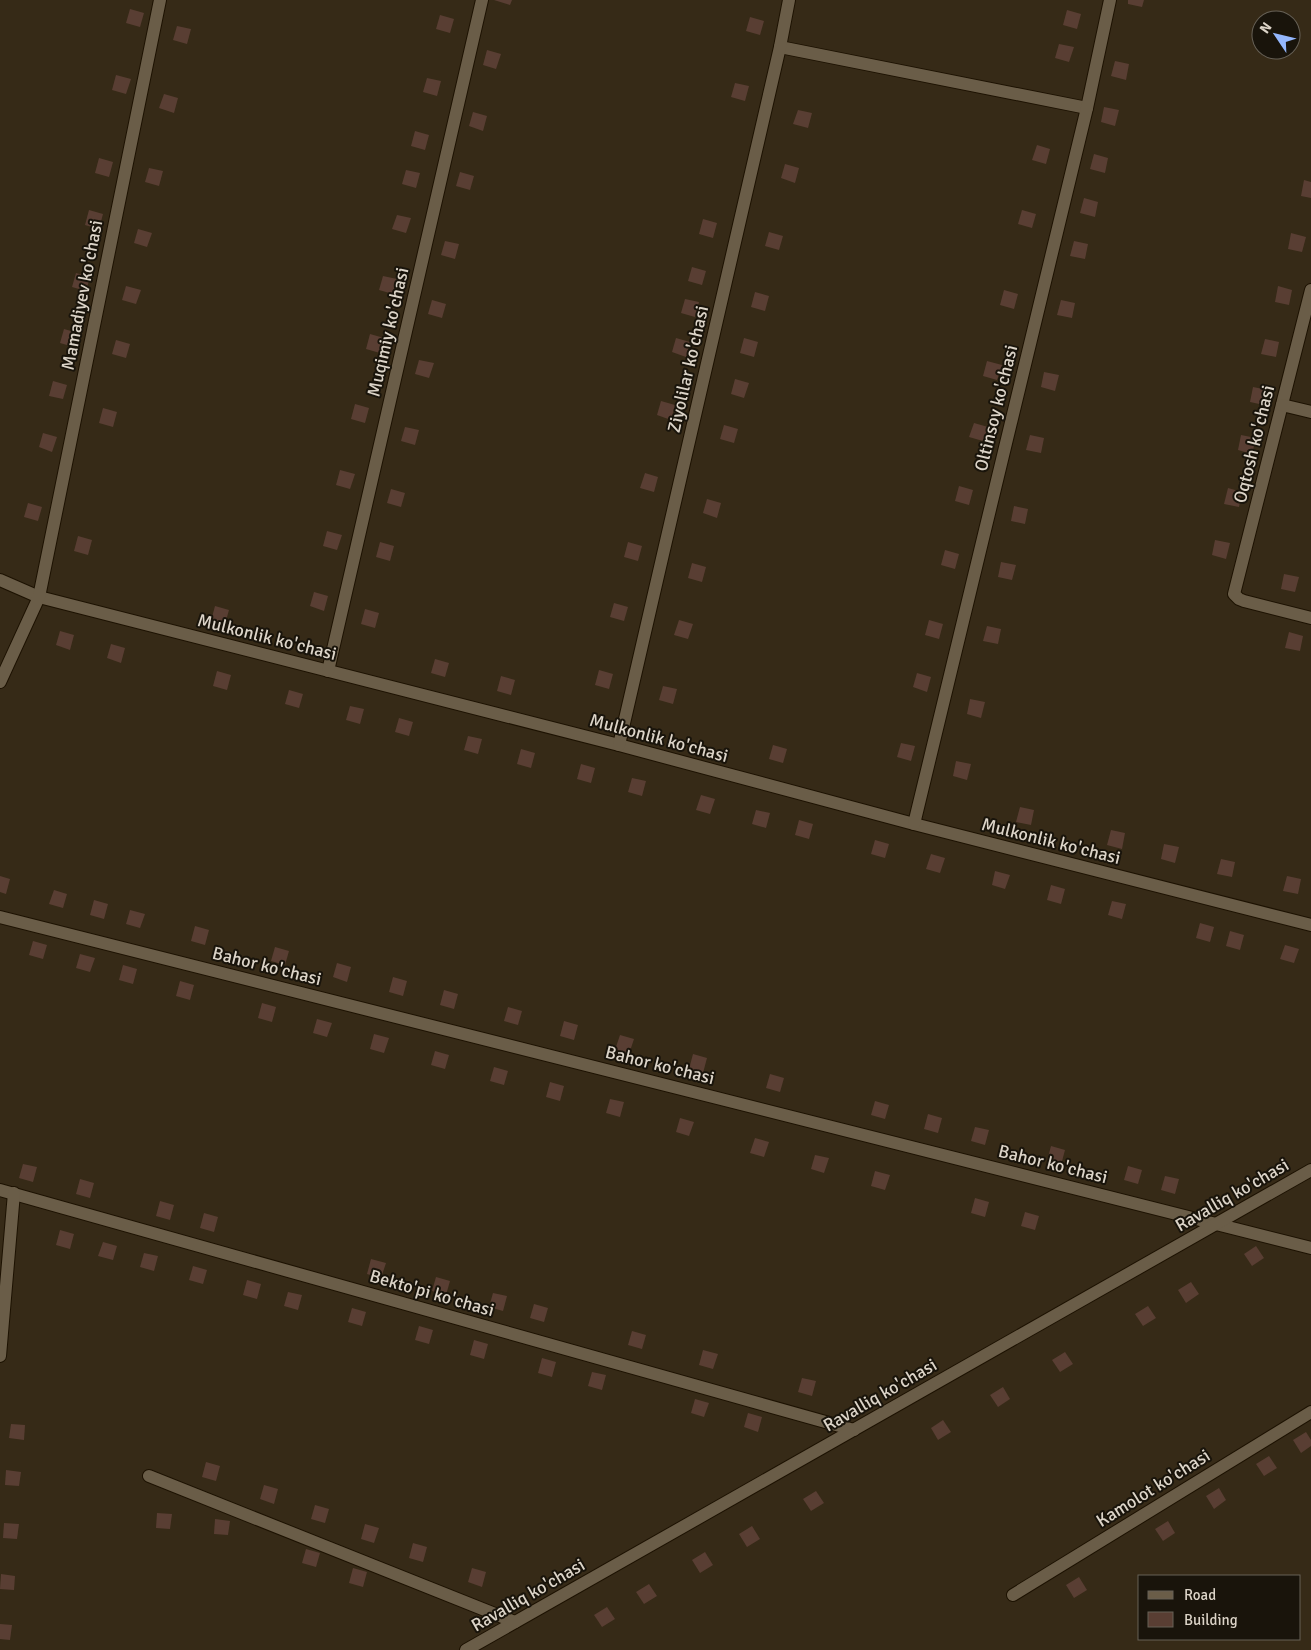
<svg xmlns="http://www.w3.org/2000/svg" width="1311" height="1650" font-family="Signika,sans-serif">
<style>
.building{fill:#593e33}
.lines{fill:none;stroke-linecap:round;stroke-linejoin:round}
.minor-casing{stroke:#1d1202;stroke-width:14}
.tertiary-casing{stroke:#1d1202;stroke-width:14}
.minor{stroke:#6a5d48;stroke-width:12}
.tertiary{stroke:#6a5d48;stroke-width:12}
.labels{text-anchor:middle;stroke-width:4;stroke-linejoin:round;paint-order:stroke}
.street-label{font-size:18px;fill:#dcd4c8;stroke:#19140b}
</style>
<rect width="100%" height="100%" fill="#362a17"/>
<g class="building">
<polygon points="494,0 512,0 510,5"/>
<polygon points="1128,0 1144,0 1142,7 1128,4"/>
<polygon points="130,9 144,13 140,27 126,23"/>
<polygon points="1067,10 1081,14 1077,29 1063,25"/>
<polygon points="440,15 454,19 450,33 436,29"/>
<polygon points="750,17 764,21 760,35 746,31"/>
<polygon points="177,26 191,29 187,44 173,40"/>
<polygon points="1059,44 1074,47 1069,62 1055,58"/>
<polygon points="487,50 501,54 496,69 483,65"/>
<polygon points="1115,61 1129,64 1126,80 1111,76"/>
<polygon points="116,75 131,79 126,94 112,90"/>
<polygon points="427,78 441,81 437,96 423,92"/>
<polygon points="735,83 749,86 745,101 731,97"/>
<polygon points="164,94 178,98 174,113 159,108"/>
<polygon points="1104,107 1119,110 1115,126 1101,122"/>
<polygon points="798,110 812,113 808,128 793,124"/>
<polygon points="473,112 487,116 483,131 469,126"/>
<polygon points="415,131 429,135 425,150 411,146"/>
<polygon points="1037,145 1050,149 1046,164 1032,160"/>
<polygon points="1094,154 1108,158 1105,173 1090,169"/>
<polygon points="99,158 113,162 109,177 95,173"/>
<polygon points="785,164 799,168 795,183 781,178"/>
<polygon points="149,168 163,171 159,186 145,182"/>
<polygon points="406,170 420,173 416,188 402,184"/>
<polygon points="460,172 474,176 470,190 456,186"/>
<polygon points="1304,180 1311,182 1311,198 1301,196"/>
<polygon points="1084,198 1098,202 1095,217 1080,213"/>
<polygon points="89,210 103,214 99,229 85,225"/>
<polygon points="1022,210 1036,214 1032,228 1018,224"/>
<polygon points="397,215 411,218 406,233 392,229"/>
<polygon points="703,219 717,223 713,238 699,234"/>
<polygon points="138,229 152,233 147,247 134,243"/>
<polygon points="769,232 783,236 779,250 765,246"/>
<polygon points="1291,233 1306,237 1302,252 1288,249"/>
<polygon points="445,241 459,244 455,259 441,255"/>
<polygon points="1074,241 1088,244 1085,259 1070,256"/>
<polygon points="692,267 706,271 702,285 688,281"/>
<polygon points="76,273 90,277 86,291 72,287"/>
<polygon points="383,276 397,279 393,294 379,290"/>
<polygon points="126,286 141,290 136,304 122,300"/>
<polygon points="1278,286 1292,290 1289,305 1275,302"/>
<polygon points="1004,290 1018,294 1014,309 1000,305"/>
<polygon points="755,292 769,296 765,311 751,307"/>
<polygon points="685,299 699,302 695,317 681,313"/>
<polygon points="432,300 446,304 442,318 428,314"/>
<polygon points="1061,300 1075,303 1072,318 1057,315"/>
<polygon points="64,329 78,333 74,347 60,343"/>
<polygon points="370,334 384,338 380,353 366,349"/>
<polygon points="676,338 690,342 686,357 672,352"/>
<polygon points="744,338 758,342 754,357 740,353"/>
<polygon points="1265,339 1279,342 1276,357 1261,354"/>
<polygon points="116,340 130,344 126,358 112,354"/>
<polygon points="419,360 434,363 429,378 415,374"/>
<polygon points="987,361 1002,365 997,380 983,376"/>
<polygon points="1044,372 1059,375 1055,391 1041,387"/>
<polygon points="735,379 749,383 744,398 731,394"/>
<polygon points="53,381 67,385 63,399 49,396"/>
<polygon points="1253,387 1268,390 1264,405 1250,402"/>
<polygon points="661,401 675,405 671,420 657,415"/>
<polygon points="355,404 369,408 365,423 351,419"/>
<polygon points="103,408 117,412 113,427 99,423"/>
<polygon points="974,423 988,427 983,441 969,437"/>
<polygon points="724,425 738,429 734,443 720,439"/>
<polygon points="405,427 419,430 415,445 401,441"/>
<polygon points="43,433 57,437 52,452 39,447"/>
<polygon points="1030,435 1044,438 1041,453 1026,450"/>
<polygon points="1241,435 1256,438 1252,454 1238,450"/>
<polygon points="340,470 355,474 350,489 336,485"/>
<polygon points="645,473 658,477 654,492 640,488"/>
<polygon points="959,486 973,490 969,505 955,501"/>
<polygon points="1228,488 1242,492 1239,507 1224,504"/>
<polygon points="391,489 405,493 401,507 387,503"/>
<polygon points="707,499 721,503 717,518 703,513"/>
<polygon points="28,503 42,507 38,521 24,517"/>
<polygon points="1014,506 1028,509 1025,524 1011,521"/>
<polygon points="327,531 342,535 337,550 323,546"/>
<polygon points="78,536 92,540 88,555 74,551"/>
<polygon points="1215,540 1230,543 1226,559 1212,555"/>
<polygon points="380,542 394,546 390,561 376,557"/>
<polygon points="628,542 642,546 638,561 624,557"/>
<polygon points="945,550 959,554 955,569 941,565"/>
<polygon points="1001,562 1016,565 1012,580 998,577"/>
<polygon points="692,563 706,567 702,582 688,578"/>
<polygon points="1284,574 1299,577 1295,592 1281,589"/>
<polygon points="314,592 328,596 324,611 310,606"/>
<polygon points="614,603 628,607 624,621 610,617"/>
<polygon points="215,606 229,610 225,624 211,621"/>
<polygon points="365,609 379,613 375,628 361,624"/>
<polygon points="679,620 693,624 688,639 674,635"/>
<polygon points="929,620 943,624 939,639 925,635"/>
<polygon points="987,626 1001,629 998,644 983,641"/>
<polygon points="60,631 74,635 70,650 56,645"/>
<polygon points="1289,632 1303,636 1300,651 1285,648"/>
<polygon points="111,644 125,648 121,663 107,658"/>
<polygon points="435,659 449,663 445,677 431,673"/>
<polygon points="599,670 613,674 609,689 595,685"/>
<polygon points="217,671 231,675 227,690 213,686"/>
<polygon points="917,673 931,677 927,692 913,687"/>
<polygon points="501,676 515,680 511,695 497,691"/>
<polygon points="663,686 677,689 673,704 659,700"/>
<polygon points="289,690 303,694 299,708 285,704"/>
<polygon points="970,699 985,702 981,718 967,714"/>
<polygon points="350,706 364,709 360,724 346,720"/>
<polygon points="399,718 413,722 409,736 395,732"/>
<polygon points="468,736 482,739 478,754 464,750"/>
<polygon points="901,743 915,746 911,761 897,757"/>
<polygon points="773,745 787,749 783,763 769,759"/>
<polygon points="521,749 535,753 531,768 517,764"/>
<polygon points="956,761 971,764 967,780 953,776"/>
<polygon points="581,764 595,768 591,783 577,779"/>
<polygon points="632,778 646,781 642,796 628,792"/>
<polygon points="701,795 715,799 710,814 696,810"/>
<polygon points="1020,807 1034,810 1031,825 1016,822"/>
<polygon points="756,810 770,813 766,828 752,824"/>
<polygon points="799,820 813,824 809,839 795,835"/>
<polygon points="1111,830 1125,833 1122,849 1107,845"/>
<polygon points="875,840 889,844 885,858 871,854"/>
<polygon points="1164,844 1179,847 1175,863 1161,859"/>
<polygon points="931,854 945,858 940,873 926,869"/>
<polygon points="1221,859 1235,862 1232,877 1217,874"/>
<polygon points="995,871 1010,875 1005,889 992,885"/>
<polygon points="0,876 10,879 6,894 0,892"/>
<polygon points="1287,876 1301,879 1298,894 1283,891"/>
<polygon points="1051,885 1065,889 1061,904 1047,900"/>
<polygon points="54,890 67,894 63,908 49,904"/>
<polygon points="94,900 108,904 104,919 90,915"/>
<polygon points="1112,901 1126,904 1122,919 1108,915"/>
<polygon points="130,910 145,914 140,928 126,924"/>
<polygon points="1200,923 1214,927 1210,942 1196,938"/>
<polygon points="195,926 209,930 205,945 191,941"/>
<polygon points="1230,931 1244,935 1240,950 1226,946"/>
<polygon points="33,941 47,945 43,959 29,955"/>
<polygon points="1285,945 1299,949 1294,963 1280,959"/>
<polygon points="275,947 289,951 285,965 271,961"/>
<polygon points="80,954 95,958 90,972 76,968"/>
<polygon points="337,963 351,967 347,982 333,977"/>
<polygon points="123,965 137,969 133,984 119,980"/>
<polygon points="393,977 407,981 403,996 389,992"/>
<polygon points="180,981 194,985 190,1000 176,996"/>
<polygon points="444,990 458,994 454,1009 440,1005"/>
<polygon points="262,1003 276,1007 272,1022 258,1018"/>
<polygon points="508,1007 522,1011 518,1025 504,1021"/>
<polygon points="317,1019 332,1023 327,1037 313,1033"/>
<polygon points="564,1021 578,1025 574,1040 560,1036"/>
<polygon points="374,1034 389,1038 384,1053 370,1049"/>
<polygon points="620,1035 634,1039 629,1054 615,1050"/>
<polygon points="435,1051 449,1055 445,1069 431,1065"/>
<polygon points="693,1054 707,1058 703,1073 689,1069"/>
<polygon points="494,1067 508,1071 504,1085 490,1081"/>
<polygon points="770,1074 784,1078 780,1092 766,1088"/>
<polygon points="550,1082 564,1086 560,1101 546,1097"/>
<polygon points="610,1099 624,1102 620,1117 606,1113"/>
<polygon points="875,1101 889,1105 885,1119 871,1115"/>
<polygon points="928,1114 942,1118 938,1133 924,1129"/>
<polygon points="680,1118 694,1122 689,1136 676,1132"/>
<polygon points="975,1127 989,1130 985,1145 971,1141"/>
<polygon points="755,1138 769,1142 764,1157 750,1153"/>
<polygon points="1051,1146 1065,1150 1061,1165 1047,1161"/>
<polygon points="815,1155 829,1158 824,1173 811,1169"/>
<polygon points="23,1164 37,1167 33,1182 19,1178"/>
<polygon points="1128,1166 1142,1170 1138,1184 1124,1180"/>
<polygon points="875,1171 890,1175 885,1190 871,1186"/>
<polygon points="1165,1176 1179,1179 1175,1194 1161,1190"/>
<polygon points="80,1179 94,1183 90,1198 76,1194"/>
<polygon points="975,1198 989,1202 985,1217 971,1213"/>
<polygon points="160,1201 174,1205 170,1220 156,1216"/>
<polygon points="1025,1212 1039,1216 1035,1230 1021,1226"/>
<polygon points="204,1213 218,1217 214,1232 200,1228"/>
<polygon points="60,1230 74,1234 70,1249 56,1245"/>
<polygon points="103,1242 117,1246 113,1260 98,1256"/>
<polygon points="1256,1246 1264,1258 1252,1266 1244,1254"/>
<polygon points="144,1253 158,1256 154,1271 140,1267"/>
<polygon points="371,1259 386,1263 381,1278 367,1274"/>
<polygon points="193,1266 207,1270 203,1284 189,1280"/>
<polygon points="436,1277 450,1281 446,1295 432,1291"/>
<polygon points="247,1280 261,1284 257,1299 243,1295"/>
<polygon points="1191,1282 1199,1294 1186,1303 1178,1290"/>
<polygon points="288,1292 302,1295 298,1310 284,1306"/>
<polygon points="493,1293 507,1296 503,1311 489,1307"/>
<polygon points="534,1304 548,1308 544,1322 530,1318"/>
<polygon points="1148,1306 1156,1318 1143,1326 1135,1314"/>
<polygon points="352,1308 366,1312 362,1326 348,1322"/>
<polygon points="419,1326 433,1330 429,1344 415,1340"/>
<polygon points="632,1331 646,1335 642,1349 628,1345"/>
<polygon points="474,1340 488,1344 484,1359 470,1355"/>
<polygon points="703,1350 718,1354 713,1369 699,1365"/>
<polygon points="1065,1352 1073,1364 1060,1372 1052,1360"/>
<polygon points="542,1358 556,1362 552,1377 538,1373"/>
<polygon points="592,1372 606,1375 602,1390 588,1386"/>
<polygon points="802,1378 816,1381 812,1396 798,1392"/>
<polygon points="1003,1387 1010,1399 998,1407 990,1395"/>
<polygon points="695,1399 709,1403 704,1417 691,1413"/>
<polygon points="748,1413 762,1417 758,1432 744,1427"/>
<polygon points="943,1420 951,1432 938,1440 931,1428"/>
<polygon points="11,1424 25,1425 24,1440 9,1438"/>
<polygon points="1306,1432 1311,1440 1311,1446 1301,1453 1293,1440"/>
<polygon points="1269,1456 1277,1468 1264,1476 1256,1464"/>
<polygon points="206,1462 220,1466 216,1481 202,1477"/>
<polygon points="6,1470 21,1472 19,1486 5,1485"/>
<polygon points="264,1485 278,1489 274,1504 260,1499"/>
<polygon points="1219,1488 1226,1500 1214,1509 1206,1496"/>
<polygon points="816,1491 824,1503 811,1511 803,1499"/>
<polygon points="315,1505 329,1509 325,1523 311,1519"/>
<polygon points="157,1513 172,1514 170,1529 156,1528"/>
<polygon points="215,1519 230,1521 228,1535 214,1534"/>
<polygon points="1168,1521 1175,1533 1163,1541 1155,1529"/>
<polygon points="4,1523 19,1524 17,1539 3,1538"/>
<polygon points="365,1524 379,1528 374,1543 361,1539"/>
<polygon points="752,1526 760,1539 747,1547 739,1534"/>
<polygon points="413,1543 427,1547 423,1562 409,1558"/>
<polygon points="306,1549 320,1553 316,1567 302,1563"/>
<polygon points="705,1552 713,1565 700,1573 692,1560"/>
<polygon points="353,1568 367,1572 363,1587 349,1583"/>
<polygon points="472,1568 486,1572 482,1587 468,1582"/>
<polygon points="1,1574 15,1576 14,1590 0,1589"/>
<polygon points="1079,1577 1087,1590 1074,1598 1066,1585"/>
<polygon points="649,1584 657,1596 644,1604 636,1592"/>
<polygon points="607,1607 615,1619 602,1627 594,1615"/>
<polygon points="0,1624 12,1625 10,1640 0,1639"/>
</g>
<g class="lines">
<g class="minor-casing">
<g id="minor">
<polyline points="780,47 1087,108"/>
<polyline points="1311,290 1234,594 1239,599 1244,601 1311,618"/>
<polyline points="1282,405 1311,412"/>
<polyline points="0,580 39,597 619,745 914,824 1311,925"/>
<polyline points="328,671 482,0"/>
<polyline points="0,682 39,597 160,0"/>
<polyline points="619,745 780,47 789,0"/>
<polyline points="914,824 1087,108 1110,0"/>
<polyline points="0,917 1311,1248"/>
<polyline points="0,1190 854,1430"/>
<polyline points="0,1356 14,1193"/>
<polyline points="149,1476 515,1622"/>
<polyline points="1013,1595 1311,1412"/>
</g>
</g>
<g class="tertiary-casing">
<polyline id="tertiary" points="466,1650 1311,1170"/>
</g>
<use href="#minor" class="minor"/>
<use href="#tertiary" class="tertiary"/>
</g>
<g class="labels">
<g class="street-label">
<text transform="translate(82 295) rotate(-79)" y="6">Mamadiyev ko'chasi</text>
<text transform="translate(388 332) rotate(-77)" y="6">Muqimiy ko'chasi</text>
<text transform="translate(688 369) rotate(-77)" y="6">Ziyolilar ko'chasi</text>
<text transform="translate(996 408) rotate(-76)" y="6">Oltinsoy ko'chasi</text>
<text transform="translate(1254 444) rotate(-76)" y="6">Oqtosh ko'chasi</text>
<text transform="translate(267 637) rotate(14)" y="6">Mulkonlik ko'chasi</text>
<text transform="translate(659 738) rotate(15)" y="6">Mulkonlik ko'chasi</text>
<text transform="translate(1051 841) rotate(14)" y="6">Mulkonlik ko'chasi</text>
<text transform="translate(267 966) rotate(14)" y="6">Bahor ko'chasi</text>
<text transform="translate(660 1065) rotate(14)" y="6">Bahor ko'chasi</text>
<text transform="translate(1053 1164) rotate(14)" y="6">Bahor ko'chasi</text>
<text transform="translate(1232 1195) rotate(-30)" y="6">Ravalliq ko'chasi</text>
<text transform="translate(432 1293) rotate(16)" y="6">Bekto'pi ko'chasi</text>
<text transform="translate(880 1395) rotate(-30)" y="6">Ravalliq ko'chasi</text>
<text transform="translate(1153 1488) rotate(-32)" y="6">Kamolot ko'chasi</text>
<text transform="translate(528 1595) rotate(-30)" y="6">Ravalliq ko'chasi</text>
</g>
</g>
<rect x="1138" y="1575" width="162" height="65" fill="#19140b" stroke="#676157"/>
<rect x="1148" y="1591" width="25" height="8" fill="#6a5d48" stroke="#676157"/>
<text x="1184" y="1600" font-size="15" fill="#dcd4c8">Road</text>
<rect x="1148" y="1612" width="25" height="15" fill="#593e33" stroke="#676157"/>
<text x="1184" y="1625" font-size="15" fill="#dcd4c8">Building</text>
<g transform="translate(1276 35) rotate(305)"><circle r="24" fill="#19140b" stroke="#676157"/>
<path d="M0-4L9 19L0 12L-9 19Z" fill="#94b7fd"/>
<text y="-8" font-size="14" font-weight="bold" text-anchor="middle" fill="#dcd4c8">N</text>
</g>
</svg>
